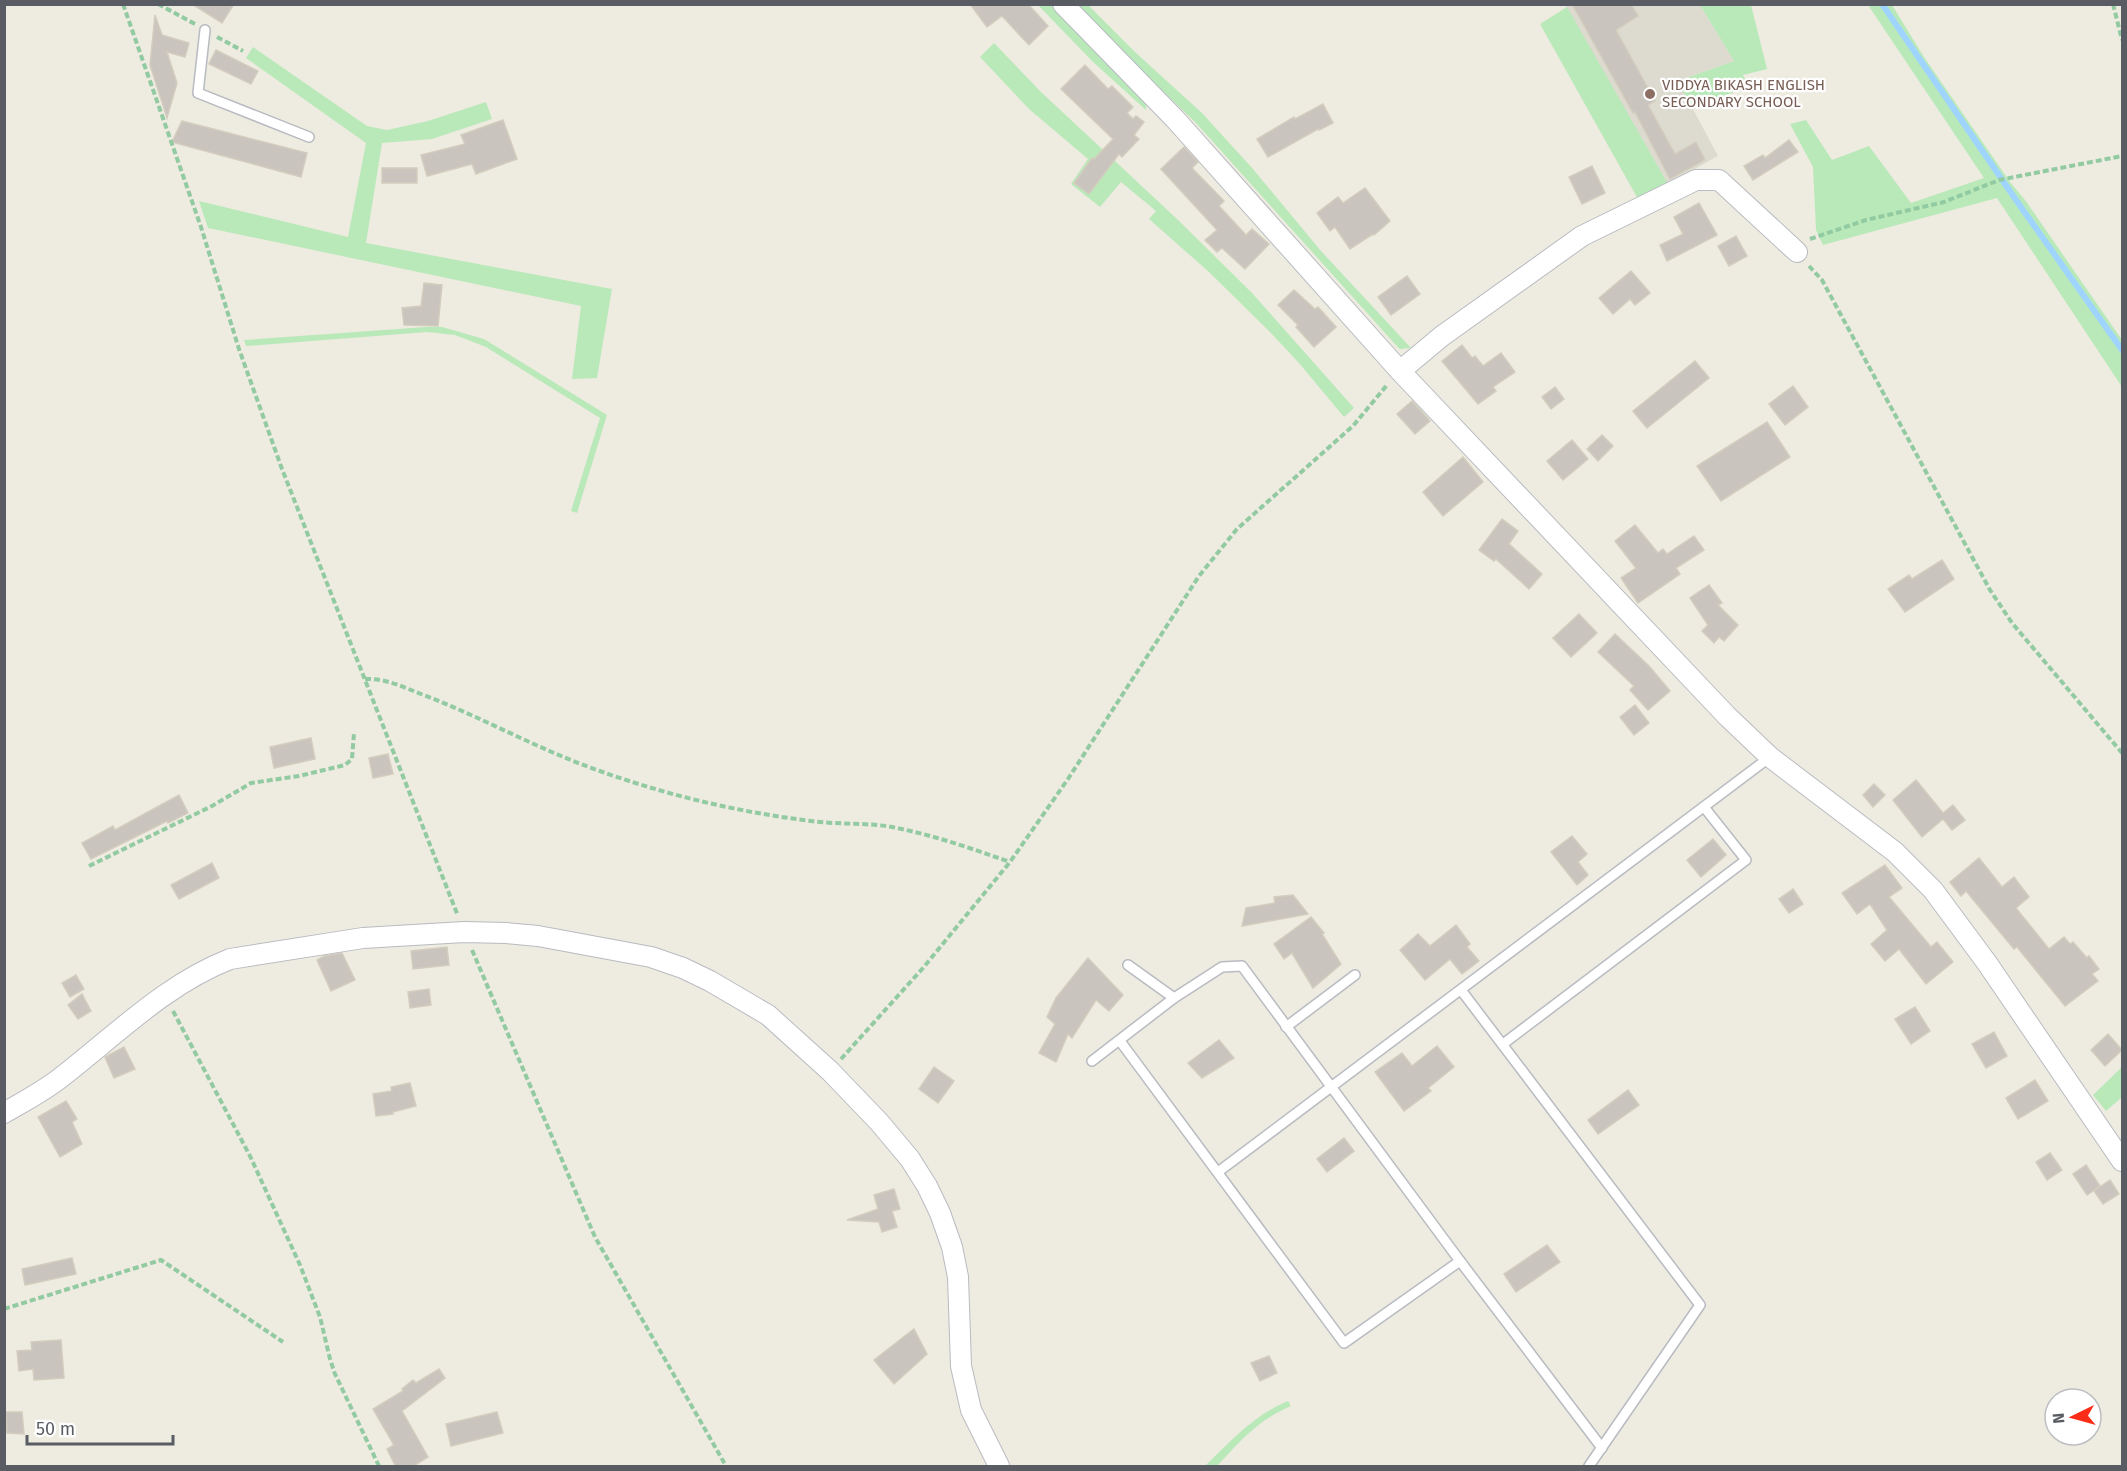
<svg xmlns="http://www.w3.org/2000/svg" width="2127" height="1471" font-family="'Fira Sans',sans-serif">
<style>
.education{fill:#dddacf}
.green{fill:#b9e9b9}
.lines{fill:none;stroke-linecap:round;stroke-linejoin:round}
.stream{stroke:#9fd4ff;stroke-width:6}
.building{fill:#c9c4bd;stroke:#d3cdbe;stroke-width:1.5}
.service-casing{stroke:#b8bbc1;stroke-width:12}
.minor-casing{stroke:#b8bbc1;stroke-width:22}
.path{stroke:#92caa2;stroke-width:4;stroke-dasharray:6 3;stroke-linecap:butt}
.service{stroke:#fff;stroke-width:9}
.minor{stroke:#fff;stroke-width:20}
.education-dot{fill:#8d6e63;stroke:#fff;stroke-width:2}
.labels{text-anchor:middle;stroke-width:4.5;stroke-linejoin:round;paint-order:stroke}
.education-label{font-size:15px;fill:#785e54;stroke:#fff;text-anchor:start}
</style>
<rect width="100%" height="100%" fill="#eeebe0"/>
<polygon class="education" points="1565,5 1700,5 1734,61 1678,81 1718,156 1668,184"/>
<g class="green">
<polygon points="1038,5 1052,5 1146,98 1146,110 1093,62"/>
<polygon points="1077,5 1088,5 1135,52 1202,113 1253,169 1321,251 1411,348 1400,349 1395,344 1196,123 1118,48"/>
<polygon points="1700,5 1751,5 1767,69 1743,75 1749,87 1691,107 1678,81 1734,61"/>
<polygon points="1868,5 1892,5 1924,57 2010,182 2025,200 2122,340 2122,387 1997,198 1823,245 1816,230 1813,167 1790,124 1806,120 1832,160 1869,146 1911,203 1984,178"/>
<polygon points="1567,7 1668,184 1638,199 1540,24"/>
<polygon points="994,43 1041,92 1177,219 1252,293 1354,408 1344,417 1299,363 1270,332 1209,272 1149,219 1156,211 1121,182 1100,207 1071,184 1088,159 1029,109 980,57"/>
<polygon points="253,47 367,126 387,130 428,121 486,102 492,119 432,139 382,143 366,243 612,289 597,378 572,379 581,306 208,228 199,201 348,237 366,143 246,58"/>
<polygon points="426,327 442,327 484,339 607,415 577,513 571,511 600,418 486,347 455,335 427,332 246,346 244,340"/>
<polygon points="2122,1067 2122,1097 2106,1111 2093,1095"/>
<path d="M1288 1401 1291 1406C1258 1420 1241 1440 1217 1466H1205C1231 1441 1254 1415 1288 1401Z"/>
</g>
<g class="lines">
<polyline class="stream" points="1882,4 2016,200 2122,350"/>
</g>
<g class="building">
<polygon points="192,4 234,4 222,23"/>
<polygon points="970,4 1028,4 1048,26 1029,45 1002,16 987,27"/>
<polygon points="1572,4 1631,4 1638,16 1616,30 1655,101 1648,105 1675,154 1696,142 1705,160 1670,179 1635,112 1633,113"/>
<polygon points="155,15 162,35 189,43 185,57 167,52 177,83 167,118 150,65"/>
<polygon points="216,50 258,71 251,84 209,64"/>
<polygon points="1085,65 1108,89 1112,86 1133,107 1127,113 1133,119 1136,116 1144,122 1134,135 1139,139 1122,157 1119,154 1089,194 1074,183 1092,158 1094,159 1113,139 1061,89"/>
<polygon points="1323,104 1333,123 1319,130 1318,129 1268,157 1257,139 1294,117 1295,119"/>
<polygon points="503,120 517,159 476,174 472,164 427,176 421,155 465,144 461,135"/>
<polygon points="182,121 307,153 301,177 172,142"/>
<polygon points="1789,140 1798,152 1753,180 1744,166 1763,155 1765,158"/>
<polygon points="1184,147 1198,162 1192,168 1224,201 1219,206 1246,235 1252,229 1269,244 1245,269 1222,248 1217,252 1205,240 1217,230 1161,169"/>
<polygon points="1592,166 1605,193 1582,204 1569,177"/>
<rect x="382" y="168" width="35" height="15"/>
<polygon points="1365,188 1390,221 1374,235 1373,234 1350,249 1335,227 1330,231 1317,213 1338,197 1343,203"/>
<polygon points="1699,203 1717,235 1667,261 1660,245 1683,234 1674,217"/>
<polygon points="1736,236 1747,256 1729,266 1718,246"/>
<polygon points="1631,271 1650,293 1635,305 1630,299 1613,314 1599,298"/>
<polygon points="1407,276 1420,294 1391,315 1378,297"/>
<polygon points="424,283 442,285 438,326 404,325 402,308 421,306"/>
<polygon points="1294,290 1315,309 1318,307 1336,327 1314,347 1296,327 1298,325 1278,305"/>
<polygon points="1462,345 1472,358 1475,356 1483,366 1501,353 1515,372 1493,387 1496,391 1478,404 1442,361"/>
<polygon points="1695,361 1709,378 1647,428 1633,411"/>
<polygon points="1793,386 1808,407 1785,425 1769,404"/>
<polygon points="1555,387 1564,399 1551,409 1542,397"/>
<polygon points="1412,401 1430,421 1415,434 1397,414"/>
<polygon points="1767,422 1790,457 1721,501 1697,466"/>
<polygon points="1602,435 1613,446 1598,461 1587,449"/>
<polygon points="1572,440 1588,459 1563,480 1547,461"/>
<polygon points="1463,457 1483,482 1443,516 1423,492"/>
<polygon points="1502,519 1518,531 1509,544 1542,574 1529,589 1496,559 1494,561 1479,550"/>
<polygon points="1635,525 1658,553 1663,549 1667,554 1694,536 1704,550 1676,568 1680,574 1638,603 1621,578 1636,568 1615,541"/>
<polygon points="1942,560 1954,579 1905,612 1888,589 1909,575 1912,579"/>
<polygon points="1709,585 1722,603 1718,605 1738,625 1724,641 1719,637 1714,643 1702,631 1708,625 1690,598"/>
<polygon points="1579,614 1597,633 1571,657 1553,638"/>
<polygon points="1615,634 1649,666 1670,691 1648,710 1630,690 1634,686 1598,652"/>
<polygon points="1635,705 1649,723 1634,735 1620,717"/>
<polygon points="311,738 315,759 274,768 270,747"/>
<polygon points="388,754 393,774 373,778 369,758"/>
<polygon points="1916,780 1943,813 1953,805 1965,820 1952,830 1943,819 1922,837 1893,800"/>
<polygon points="1874,784 1885,795 1873,807 1863,795"/>
<polygon points="179,795 188,813 168,823 167,821 91,859 82,843 113,826 115,830"/>
<polygon points="1572,836 1587,854 1578,862 1588,875 1577,885 1551,852"/>
<polygon points="1713,839 1726,855 1701,877 1687,860"/>
<polygon points="1979,858 2002,887 2014,877 2029,897 2016,908 2049,949 2064,937 2070,944 2073,942 2087,958 2089,956 2099,969 2092,974 2098,981 2065,1006 2017,947 2014,949 1966,891 1961,896 1950,882"/>
<polygon points="212,863 219,878 179,899 171,885"/>
<polygon points="1885,865 1902,888 1889,897 1931,947 1937,942 1953,962 1926,984 1899,949 1885,961 1871,944 1887,930 1870,904 1857,914 1842,893"/>
<polygon points="1793,889 1803,904 1789,913 1779,899"/>
<polygon points="1293,895 1308,914 1242,926 1246,908 1275,903 1274,897"/>
<polygon points="1311,917 1324,933 1322,934 1341,964 1313,988 1292,953 1284,959 1274,944"/>
<polygon points="1456,925 1470,944 1467,947 1479,961 1462,974 1450,959 1425,980 1400,950 1418,934 1430,946"/>
<polygon points="447,947 449,965 413,969 411,951"/>
<polygon points="342,953 355,980 331,991 317,960 324,956"/>
<polygon points="1088,958 1123,995 1109,1011 1096,1000 1072,1038 1068,1034 1056,1062 1039,1053 1055,1024 1047,1017 1056,998"/>
<polygon points="76,975 84,989 70,997 62,983"/>
<polygon points="429,989 431,1005 410,1008 408,992"/>
<polygon points="82,994 91,1011 78,1019 68,1005"/>
<polygon points="1915,1007 1930,1031 1911,1044 1895,1019"/>
<polygon points="1994,1032 2007,1056 1986,1068 1972,1044"/>
<polygon points="2108,1034 2122,1050 2105,1066 2091,1050"/>
<polygon points="1219,1040 1234,1058 1202,1078 1188,1063"/>
<polygon points="1437,1046 1454,1067 1428,1088 1431,1091 1404,1111 1375,1072 1402,1053 1412,1066"/>
<polygon points="124,1047 135,1069 114,1078 105,1057"/>
<polygon points="934,1067 954,1081 938,1103 919,1089"/>
<polygon points="2035,1080 2048,1101 2018,1119 2006,1098"/>
<polygon points="410,1083 416,1106 393,1112 393,1114 376,1116 373,1094 392,1091 391,1087"/>
<polygon points="1628,1090 1639,1105 1598,1134 1588,1120"/>
<polygon points="66,1101 77,1119 72,1122 82,1144 60,1157 38,1117"/>
<polygon points="1344,1138 1354,1151 1327,1172 1317,1159"/>
<polygon points="2050,1153 2062,1170 2047,1180 2036,1162"/>
<polygon points="2086,1165 2100,1186 2087,1195 2073,1174"/>
<polygon points="2110,1180 2119,1194 2103,1204 2094,1191"/>
<polygon points="894,1189 900,1209 892,1211 897,1227 882,1232 879,1222 847,1220 878,1209 874,1195"/>
<polygon points="1547,1245 1560,1262 1516,1292 1504,1274"/>
<polygon points="72,1258 76,1274 25,1285 22,1269"/>
<polygon points="914,1329 927,1354 894,1384 874,1360"/>
<polygon points="61,1340 64,1378 34,1380 33,1369 19,1371 17,1351 32,1350 31,1342"/>
<polygon points="1269,1356 1277,1373 1260,1381 1251,1363"/>
<polygon points="439,1369 445,1378 402,1411 428,1457 412,1467 396,1467 387,1449 394,1445 373,1409 403,1391 402,1389 413,1380 416,1383"/>
<polygon points="6,1412 22,1412 24,1434 7,1433"/>
<polygon points="497,1412 503,1433 451,1446 446,1424"/>
</g>
<g class="lines">
<g class="service-casing">
<g id="service">
<polyline points="205,30 198,93 309,137"/>
<polyline points="1128,965 1174,998"/>
<polyline points="1461,990 1700,1305 1589,1466"/>
<polyline points="1286,1027 1355,975"/>
<polyline points="1120,1041 1344,1343 1460,1261"/>
<polyline points="1503,1044 1746,860 1704,807"/>
<polyline points="1092,1061 1174,998 1222,967 1242,966 1460,1261 1602,1448"/>
<polyline points="1218,1172 1770,757"/>
</g>
</g>
<g class="minor-casing">
<g id="minor">
<polyline points="1063,4 1175,119 1400,371 1727,716 1770,757 1895,852 1933,890 1987,963 2122,1161"/>
<polyline points="1400,371 1442,336 1582,236 1696,180 1719,180 1797,252"/>
<path d="M4 1113C23 1102 42 1092 59 1079 115 1036 164 985 230 959L363 938 464 932 506 933 538 936 651 957 683 968 710 981 768 1015 830 1071 879 1122 910 1159 927 1186 940 1213 952 1247 958 1277 961 1366 971 1410 999 1466"/>
</g>
</g>
<g class="path">
<polyline points="123,4 201,227 239,349 282,469 458,916"/>
<polyline points="158,4 195,24"/>
<polyline points="2113,4 2122,40"/>
<polyline points="217,37 243,51"/>
<polyline points="1810,239 1866,220 1944,202 1999,180 2122,156"/>
<polyline points="1809,266 1822,280 1990,590 2012,623 2122,753"/>
<path d="M365 679C385 678 403 687 421 694 482 717 539 750 600 771 669 796 739 812 811 821 839 825 869 822 897 828 936 836 973 849 1010 862"/>
<polyline points="89,866 212,806 251,783 299,776 345,765 352,759 354,733"/>
<polyline points="472,950 595,1237 726,1466"/>
<polyline points="173,1011 250,1156 300,1265 320,1317 330,1359 335,1374 379,1466"/>
<polyline points="841,1059 923,968 1010,862 1068,779 1199,576 1237,529 1353,426 1387,385"/>
<polyline points="4,1309 161,1260 283,1342"/>
</g>
<use href="#service" class="service"/>
<use href="#minor" class="minor"/>
</g>
<circle class="education-dot" cx="1650" cy="94" r="6"/>
<g class="labels">
<g class="education-label">
<text x="1662" y="90">VIDDYA BIKASH ENGLISH<tspan x="1662" dy="17">SECONDARY SCHOOL</tspan></text>
</g>
</g>
<rect width="2127" height="1471" fill="none" stroke="#595d63" stroke-width="12"/>
<g transform="translate(2073 1417) rotate(265)"><circle r="28" fill="#ffffff" stroke="#bdbec1" stroke-width="1.5"/>
<path d="M0-4.5L10 22L0 15L-10 22Z" fill="#fb2c18"/>
<text y="-9" font-size="16" font-weight="bold" text-anchor="middle" fill="#595d63">N</text>
</g>
<path d="M27 1435v9h146v-9" fill="none" stroke="#595d63" stroke-width="3"/>
<text x="36" y="1435" font-size="18" fill="#595d63" stroke="#ffffff" stroke-width="4.5" paint-order="stroke">50 m</text>
</svg>
